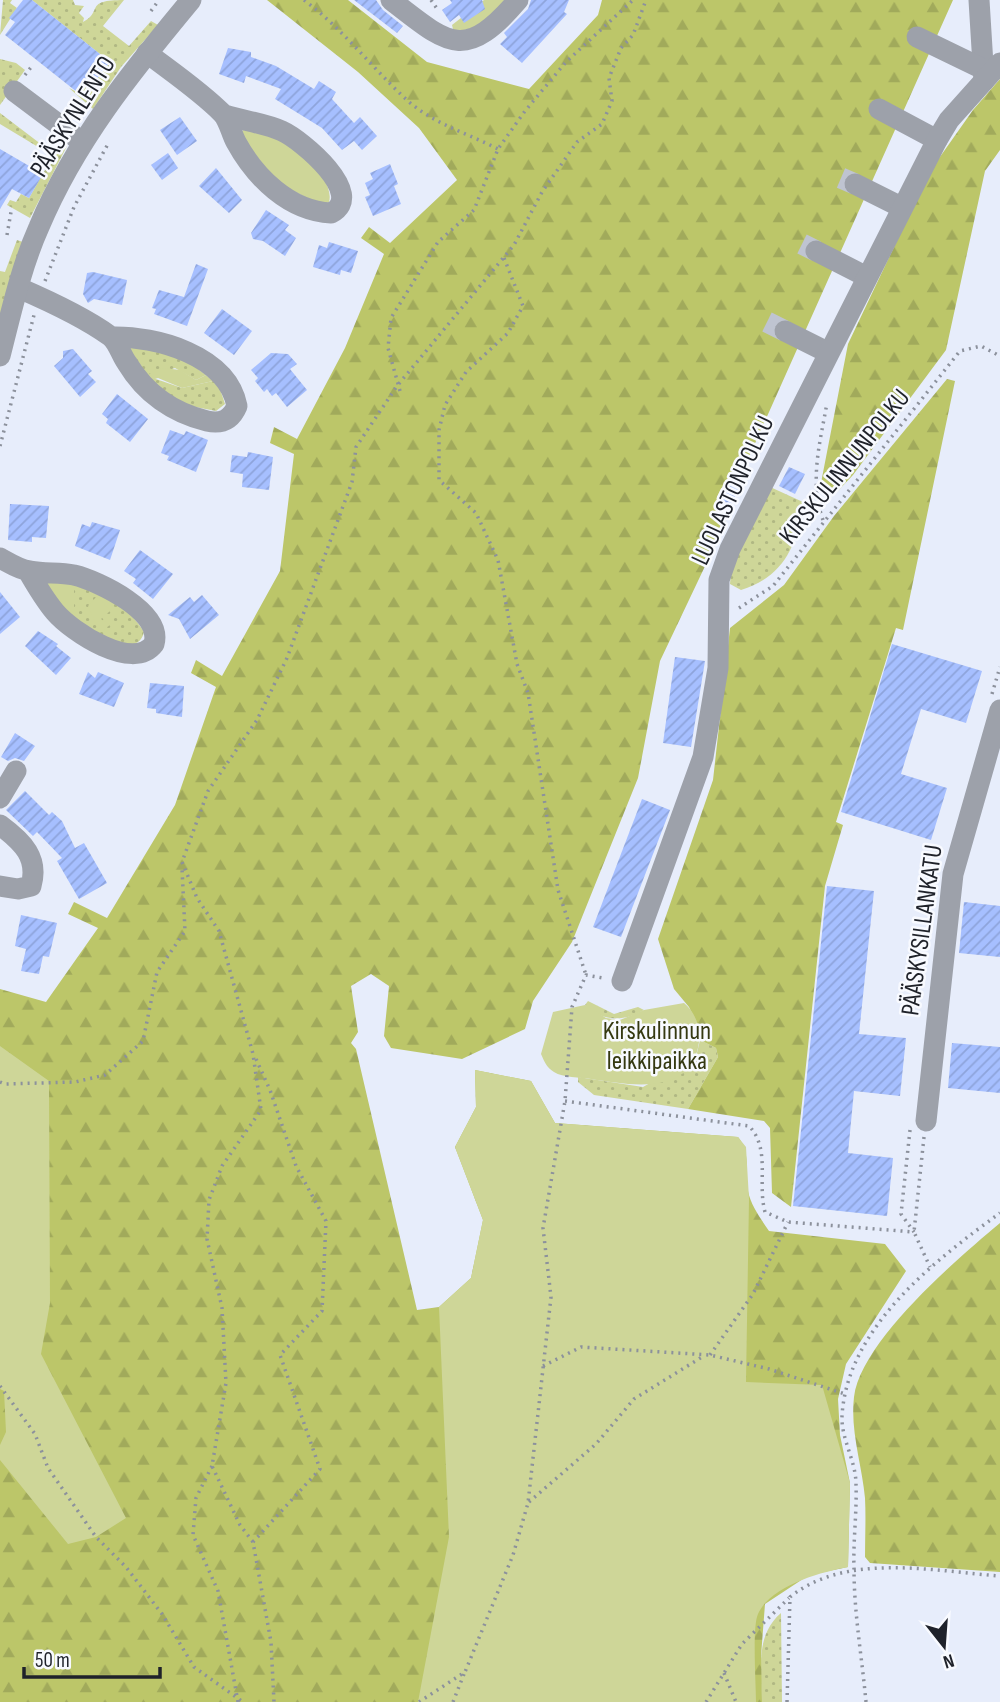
<svg xmlns="http://www.w3.org/2000/svg" width="1000" height="1702" font-family="'Sofia Sans Condensed',sans-serif">
<style>
.grass{fill:url(#grass-dots)}
.forest{fill:url(#forest-firs)}
.park{fill:#ced698}
.building{fill:url(#building-hatch)}
.lines{fill:none;stroke-linecap:round;stroke-linejoin:round}
.minor-tunnel{stroke:#bfc4d1;stroke-width:21;stroke-dasharray:21 10;stroke-linecap:butt}
.path{stroke:#8c919c;stroke-width:3.5;stroke-dasharray:2 5;stroke-linecap:butt}
.minor{stroke:#9da1aa;stroke-width:21}
.labels{text-anchor:middle;stroke-width:5;stroke-linejoin:round;paint-order:stroke}
.street-label{font-size:26px;fill:#1f222a;stroke:#f8faff}
.park-label{font-size:26px;fill:#353911;stroke:#f8faff}
</style>
<defs>
<pattern id="grass-dots" width="8" height="8" patternUnits="userSpaceOnUse" patternTransform="scale(1.75)"><rect width="8" height="8" fill="#ced698"/><path d="M2 2h.1M6 6h.1" fill="none" stroke="#b0b783" stroke-width="1.8" stroke-linecap="round"/></pattern>
<pattern id="forest-firs" width="22" height="20" patternUnits="userSpaceOnUse" patternTransform="scale(1.75)"><rect width="22" height="20" fill="#bcc669"/><path d="M5 1l3.5 6h-7zM16 11l3.5 6h-7z" fill="#a1aa5b"/></pattern>
<pattern id="building-hatch" width="6" height="6" patternUnits="userSpaceOnUse" patternTransform="scale(1.75)"><rect width="6" height="6" fill="#a6bfff"/><path d="M-1 1l2-2M0 6l6-6M5 7l2-2" fill="none" stroke="#8ea4db"/></pattern>
</defs>
<rect width="100%" height="100%" fill="#e7edfb"/>
<g class="grass">
<polygon points="3,0 12,0 10,3 17,8 0,35"/>
<path d="M32 0H73L75 5 84 6 79 13 84 18 83 22C104 11 83 0 124 0L103 26 129 46 151 21 158 25 121 67 93 109 69 88 77 92 86 79 93 84 110 62Z"/>
<polygon points="0,59 16,63 25,70 0,105"/>
<polygon points="0,113 50,151 57,142 67,146 30,218 7,205 10,200 16,202 21,194 29,198 53,156 0,124"/>
<polygon points="17,240 23,242 0,328 0,271 5,272"/>
<polygon points="134,345 183,358 206,375 196,380 175,368 145,378 128,350"/>
<polygon points="153,378 182,388 213,381 220,389 225,404 216,411 185,405 149,381"/>
<path d="M768 486 803 502C797 545 785 576 741 590L730 584 732 561Z"/>
<path d="M74 582C101 589 131 609 144 632 137 663 90 628 74 620Z"/>
<path d="M588 1001 614 1014 638 1007 644 1010C623 1022 603 1022 585 1005Z"/>
<polygon points="700,1040 716,1048 718,1057 688,1109 594,1095 578,1082 578,1077 643,1087 696,1057"/>
<path d="M781 1613 782 1702H762C761 1671 755 1635 781 1613Z"/>
</g>
<g class="forest">
<path d="M267 0H348L427 62 529 89 598 15 602 0H953L744 468 726 480 717 497 726 522 660 661 638 778 572 942 533 1001 525 1029 462 1059 391 1048 384 1036 389 986 371 974 351 986 358 1032 351 1043 356 1049 417 1310 439 1307 471 1278 483 1220 455 1147 476 1107 475 1070 531 1081 555 1123 738 1137C751 1153 745 1172 748 1191 751 1206 761 1219 769 1231L885 1244 906 1271 846 1364 838 1399 840 1435 850 1483 848 1567 809 1575 765 1604 761 1656 762 1702H0V989L46 1002 98 928 68 914 74 902 107 918 175 805 216 687 191 673 196 660 222 676 280 571 294 454 270 443 274 427 297 439 345 348 384 254 361 238 369 227 390 243 457 180 419 128 358 72Z"/>
<polygon points="1000,79 1000,150 985,171 946,350 853,475 836,493 827,495 820,488 848,344 930,171 973,110"/>
<polygon points="947,379 955,381 903,630 896,628 836,822 843,825 825,886 791,1207 772,1193 770,1128 764,1121 688,1109 718,1057 716,1048 700,1040 699,1028 689,1007 674,989 658,939 713,780 730,628 784,585 834,516"/>
<path d="M1000 1223V1572L870 1563 865 1557C865 1538 866 1518 865 1498 862 1465 850 1431 854 1397 861 1341 957 1259 1000 1223Z"/>
</g>
<g class="park">
<polygon points="484,0 514,0 494,22 454,33 452,25"/>
<path d="M243 130C252 131 263 130 271 133 291 141 336 178 329 202L321 205 276 182 240 134Z"/>
<polygon points="164,368 180,370 196,380 206,375 213,381 182,388 158,378 149,381 145,378 154,370"/>
<polygon points="74,582 74,620 49,590 47,583"/>
<polygon points="97,596 110,611 101,619 110,625 103,630 97,626 88,606"/>
<path d="M684 1003C695 1012 701 1027 699 1042 692 1097 630 1085 591 1079 580 1077 563 1078 554 1072 547 1068 544 1061 541 1054L553 1012 585 1005 606 1018 620 1020 644 1010Z"/>
<polygon points="0,1046 49,1081 50,1303 41,1354 126,1518 96,1537 68,1544 0,1460 0,1445 6,1432 4,1391 0,1389"/>
<path d="M475 1070 531 1081 555 1123 738 1137 746 1147 749 1199 746 1382 822 1385 850 1483 848 1567C821 1572 770 1586 758 1614 752 1627 756 1684 756 1702H418L449 1537 439 1307 471 1278 483 1220 455 1147 476 1107Z"/>
</g>
<g class="building">
<polygon points="23,0 32,0 110,62 93,84 87,80 77,92 5,35 15,22 9,18"/>
<polygon points="354,0 376,0 383,10 403,26 397,33"/>
<polygon points="450,0 482,0 485,9 464,23 459,15 450,22 442,10 452,3"/>
<polygon points="531,0 569,0 564,12 567,14 522,63 500,44 507,37 504,33 528,9"/>
<polygon points="228,48 251,52 251,57 276,66 314,89 319,81 336,92 332,99 354,123 360,117 377,136 362,150 354,141 342,150 322,128 275,99 281,89 246,76 244,83 219,74"/>
<polygon points="180,117 197,141 177,155 160,130"/>
<polygon points="0,149 43,174 29,198 12,189 0,209"/>
<polygon points="168,153 178,168 162,180 151,165"/>
<polygon points="390,164 398,184 394,186 401,204 373,216 365,197 370,195 365,183 373,179 370,173"/>
<polygon points="216,168 242,200 229,213 199,186"/>
<polygon points="266,210 289,225 285,230 296,238 285,256 263,241 253,239 251,233"/>
<polygon points="329,242 358,251 351,273 341,270 340,275 313,267 319,245 327,248"/>
<polygon points="196,264 208,269 187,326 154,314 156,309 152,308 159,290 184,297"/>
<polygon points="93,272 127,280 122,305 94,299 88,303 83,294 87,273"/>
<polygon points="222,309 252,331 234,355 204,333"/>
<polygon points="73,349 92,371 88,374 96,382 80,397 54,366 63,358 63,351"/>
<polygon points="271,353 288,354 297,364 290,369 307,390 287,407 276,393 272,396 267,389 264,392 255,381 258,378 251,370"/>
<polygon points="117,394 148,419 130,442 106,423 108,419 102,414"/>
<polygon points="170,430 184,435 186,431 208,440 196,472 167,460 169,456 161,453"/>
<polygon points="248,452 273,457 269,490 242,487 243,474 230,472 232,455 247,457"/>
<polygon points="789,467 805,474 795,494 779,486"/>
<polygon points="726,484 738,490 731,505 719,499"/>
<polygon points="10,504 49,506 46,538 32,537 32,542 8,540"/>
<polygon points="92,522 120,530 110,560 75,546 82,524 90,527"/>
<polygon points="140,550 173,574 153,599 133,583 136,579 124,571"/>
<polygon points="0,592 20,617 0,634"/>
<polygon points="202,595 219,615 190,639 179,619 168,615 190,597 194,602"/>
<polygon points="38,631 58,644 56,646 71,658 56,675 25,646"/>
<polygon points="892,644 982,671 966,723 921,709 901,774 947,788 931,840 841,812"/>
<polygon points="675,657 705,661 691,747 663,743"/>
<polygon points="88,672 95,678 98,672 124,683 114,707 79,694"/>
<polygon points="150,683 184,686 182,717 156,713 156,709 147,708"/>
<polygon points="15,733 35,746 24,761 15,758 8,761 1,757"/>
<polygon points="25,791 49,815 52,812 62,821 75,848 84,843 107,883 79,899 57,861 62,858 37,832 33,836 6,810"/>
<polygon points="642,799 670,810 621,937 593,927"/>
<polygon points="827,886 874,891 859,1034 906,1038 900,1096 854,1091 848,1153 893,1158 887,1216 793,1206"/>
<polygon points="964,902 1000,906 1000,957 959,953"/>
<polygon points="21,915 57,923 49,957 43,956 39,974 21,971 26,949 15,946"/>
<polygon points="952,1043 1000,1047 1000,1093 948,1088"/>
</g>
<g class="lines">
<g class="minor-tunnel">
<polyline points="841,178 855,184"/>
<polyline points="802,244 816,251"/>
<polyline points="767,322 785,331"/>
</g>
<g class="path">
<path d="M304 0C343 29 372 68 408 101 434 124 467 133 498 149"/>
<polyline points="431,0 438,10"/>
<polyline points="151,11 159,0"/>
<polyline points="25,75 32,66"/>
<polyline points="70,111 77,102"/>
<polyline points="7,235 11,212"/>
<polyline points="504,258 523,306 508,333 466,372 445,405 439,430 439,480 476,513 498,560 517,664 528,693 558,890 586,975"/>
<polyline points="45,281 74,207 109,142"/>
<polyline points="400,391 388,348 391,318 438,242 474,210 498,149 525,111 566,62 633,0"/>
<polyline points="0,446 34,315"/>
<path d="M823 520C809 481 820 443 827 403"/>
<polyline points="739,608 773,586 960,351 981,346 1000,356"/>
<polyline points="992,694 1000,667"/>
<polyline points="256,1059 270,1090 296,1166 326,1221 322,1311 280,1355 320,1469 253,1542 271,1642 274,1702"/>
<polyline points="0,1082 5,1084 75,1082 105,1075 143,1041 157,972 185,931 182,868"/>
<path d="M565 1101 749 1126C771 1149 757 1183 765 1212L788 1222 914 1232"/>
<polyline points="910,1130 901,1214 914,1232"/>
<polyline points="924,1137 914,1232 930,1267"/>
<polyline points="710,1355 753,1294 788,1222"/>
<polyline points="543,1366 581,1347 710,1355 769,1369 845,1394"/>
<polyline points="0,1386 35,1434 48,1468 96,1537 126,1567 162,1614 194,1667 243,1702"/>
<polyline points="212,1466 196,1498 193,1535 218,1591 238,1702"/>
<polyline points="529,1502 596,1444 634,1399 702,1357"/>
<polyline points="253,1542 240,1525 212,1466 226,1383 222,1308 207,1239 209,1200 222,1166 261,1110 253,1054 219,931 197,898 182,862 208,791 257,720 287,658 352,482 356,447 397,386 514,245 542,192 577,142 602,124 612,101 609,78 621,48 633,35 646,0"/>
<polyline points="724,1673 736,1702"/>
<polyline points="419,1702 465,1672 513,1555 528,1503 551,1297 543,1228 565,1101 572,1007 586,975 603,978"/>
<polyline points="453,1702 464,1674"/>
<polyline points="706,1702 742,1644 789,1598"/>
<path d="M787 1702 790 1597C846 1552 933 1571 1000 1576"/>
<path d="M866 1702C862 1658 854 1613 854 1569 853 1541 857 1512 856 1484 856 1461 841 1439 842 1416 847 1328 934 1261 1000 1213"/>
</g>
<g class="minor">
<path d="M391 0C448 44 464 63 518 0"/>
<polyline points="979,0 984,81"/>
<polyline points="917,37 981,68"/>
<path d="M147 53C172 72 200 91 222 113 229 120 231 133 236 142 255 177 289 211 331 213 367 195 302 140 282 131 264 123 244 121 225 115"/>
<polyline points="14,91 82,142"/>
<polyline points="879,109 937,140"/>
<polyline points="855,184 901,207"/>
<polyline points="816,251 867,277"/>
<path d="M19 288C49 301 84 317 110 336 118 342 121 355 127 363 145 393 173 413 207 421 221 424 231 420 237 406 227 355 156 336 112 337"/>
<polyline points="785,331 827,352"/>
<path d="M0 356C11 313 21 267 39 227 75 141 132 71 191 0"/>
<path d="M0 558C9 563 20 570 30 571 44 574 59 572 74 575 99 581 163 612 154 644 133 672 72 632 55 612 45 600 36 585 28 571"/>
<polyline points="0,798 16,771"/>
<path d="M0 825C23 842 39 858 31 886L18 889 0 886"/>
<polyline points="622,981 703,757 718,668 719,580 730,549 937,140 949,120 1000,63"/>
<polyline points="926,1121 953,874 1000,710"/>
</g>
</g>
<g class="labels">
<g class="street-label">
<text transform="translate(72 116) rotate(-58)" y="9">PÄÄSKYNLENTO</text>
<text transform="translate(844 466) rotate(-51)" y="9">KIRSKULINNUNPOLKU</text>
<text transform="translate(732 490) rotate(-65)" y="9">LUOLASTONPOLKU</text>
<text transform="translate(921 930) rotate(-82)" y="9">PÄÄSKYSILLANKATU</text>
</g>
<g class="park-label">
<text x="657" y="1039">Kirskulinnun<tspan x="657" dy="30">leikkipaikka</tspan></text>
</g>
</g>
<g transform="translate(944 1646) rotate(163)" stroke="#f8faff" stroke-width="5" paint-order="stroke">
<path d="M0-5L12 26L0 18L-12 26Z" fill="#1f222a"/>
<text y="-10" font-size="19" font-weight="bold" text-anchor="middle" fill="#1f222a">N</text>
</g>
<path d="M24 1667v10h136v-10" fill="none" stroke="#1f222a" stroke-width="3.5"/>
<text x="35" y="1667" font-size="21" fill="#1f222a" stroke="#f8faff" stroke-width="5" paint-order="stroke">50 m</text>
</svg>
